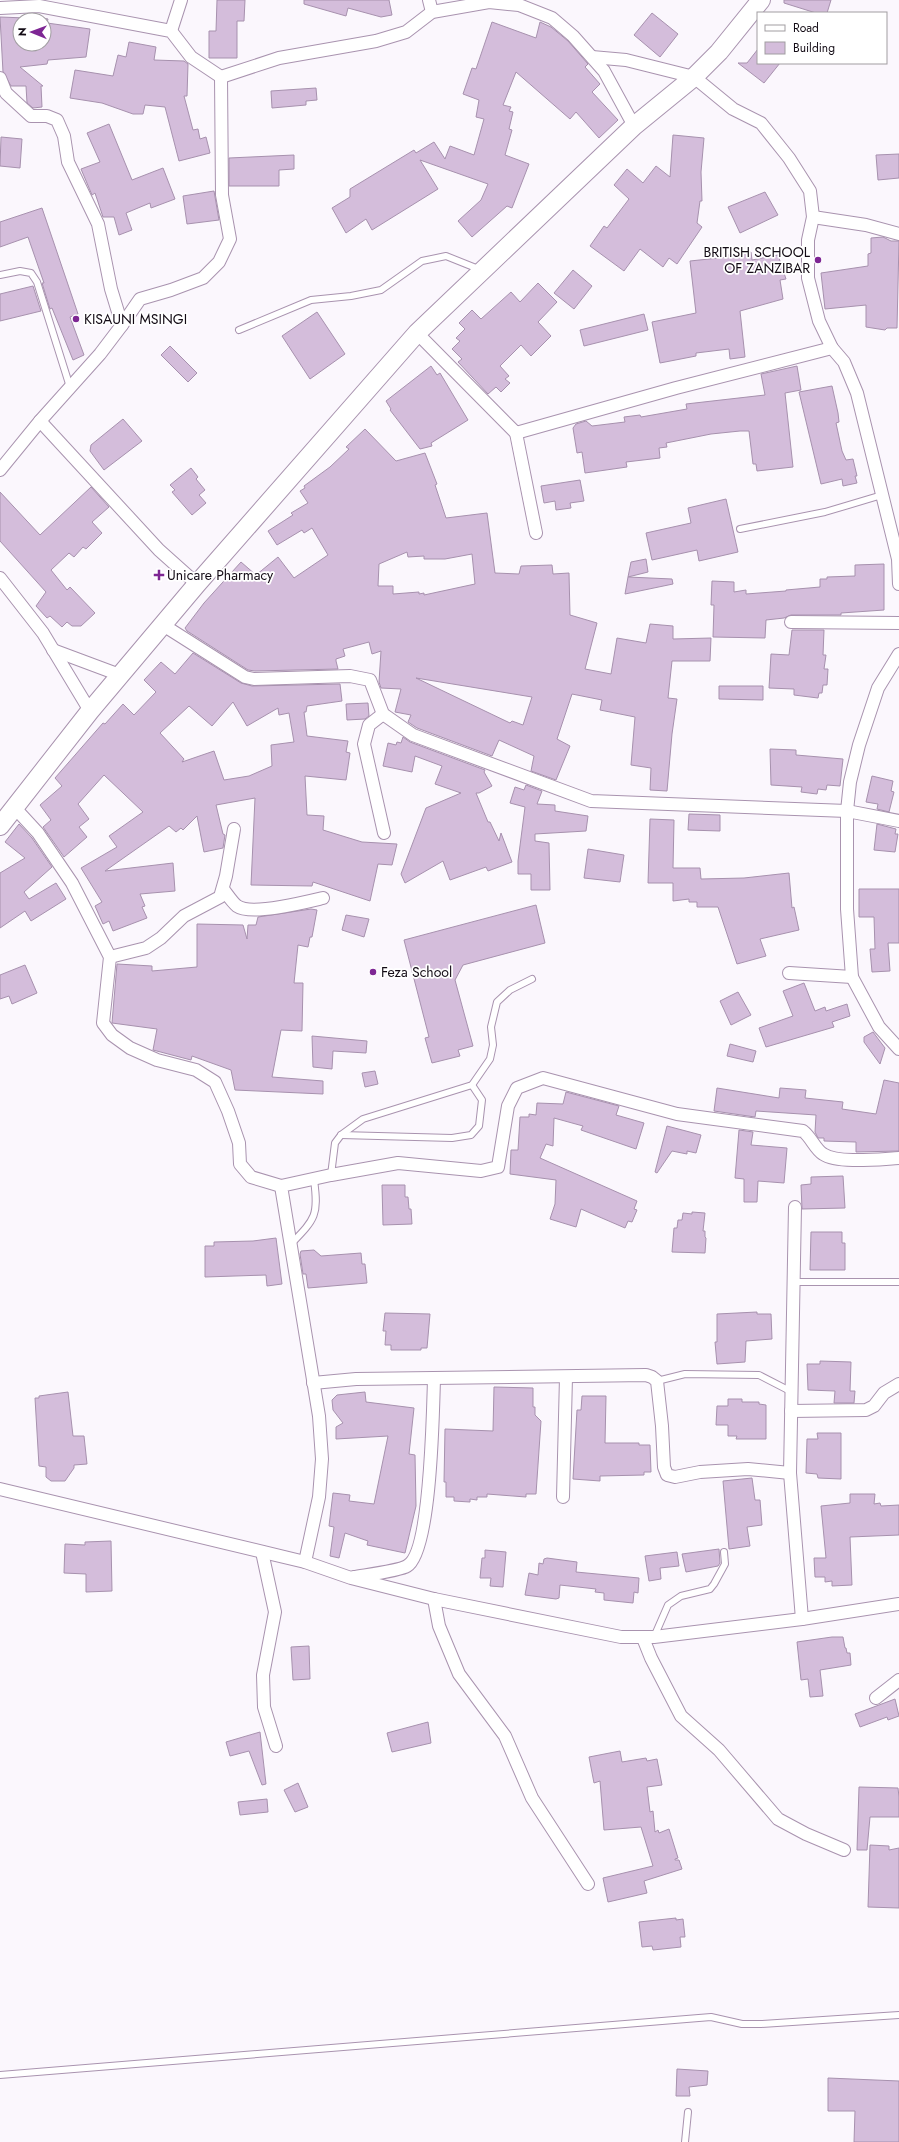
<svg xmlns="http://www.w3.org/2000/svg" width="899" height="2142" font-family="Jost,sans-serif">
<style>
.building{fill:#d4bddb;stroke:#a791ae;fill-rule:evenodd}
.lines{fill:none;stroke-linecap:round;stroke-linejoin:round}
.service-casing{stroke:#a993af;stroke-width:8}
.minor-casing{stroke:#a993af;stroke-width:14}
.secondary-casing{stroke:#a993af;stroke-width:20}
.service{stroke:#fff;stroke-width:6}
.minor{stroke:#fff;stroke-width:12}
.secondary{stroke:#fff;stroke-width:18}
.poi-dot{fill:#7e2694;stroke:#fff;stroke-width:1.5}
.labels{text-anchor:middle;stroke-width:3.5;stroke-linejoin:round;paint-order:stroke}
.poi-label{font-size:14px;fill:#130b15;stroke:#fff;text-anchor:start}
</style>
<rect width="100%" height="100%" fill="#fbf7fd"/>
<g class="building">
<polygon points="217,0 245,0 244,21 237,21 237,58 209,58 209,31 216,31"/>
<polygon points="304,0 389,0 392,15 381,17 348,8 346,16 304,4"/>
<polygon points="784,0 831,0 827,13 816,13 784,3"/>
<polygon points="652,13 678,34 660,57 634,35"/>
<path d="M26 15 48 19 47 23 90 29 86 57 48 60 47 64 20 67 43 86H41L42 107 33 108 27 103 26 86H11L3 72 0 17 26 18ZM20 20H44V44H20Z"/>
<polygon points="492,22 536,38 540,22 551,27 568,41 588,64 585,67 600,84 592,92 618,120 599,138 576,112 570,119 516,72 503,105 511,107 509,111 513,112 509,129 512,130 505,155 529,164 512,208 507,206 472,237 458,221 481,200 488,184 420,160 438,189 372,230 366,219 346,233 332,208 350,197 350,189 414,150 416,153 434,142 445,159 450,146 474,155 484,119 476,117 479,100 463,94 472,68 476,69"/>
<polygon points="129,42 156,47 154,60 184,61 188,64 187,96 184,96 193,130 198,129 200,139 206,137 210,153 179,161 165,107 145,105 143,114 133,114 102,103 70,98 75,70 113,76 118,55 126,57"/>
<polygon points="758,49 758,63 780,63 764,83 738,63 747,63"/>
<polygon points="316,88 317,100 306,101 306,105 272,108 271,91"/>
<polygon points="109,124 132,180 163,168 175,199 151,208 150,203 126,213 132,230 119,235 114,217 103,217 95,193 92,195 81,169 100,162 87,133"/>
<polygon points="673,135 704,138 701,172 702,201 700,201 697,223 702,227 677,264 669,258 663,267 640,249 624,271 590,246 604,226 607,228 629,199 614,185 627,169 643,183 656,166 670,177"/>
<polygon points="1,137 22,139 20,168 0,166"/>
<polygon points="899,154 899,178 878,180 876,155"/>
<polygon points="294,155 294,169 279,170 279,186 229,186 229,158"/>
<polygon points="214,191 219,220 187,224 183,196"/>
<polygon points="765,192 778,215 740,233 728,207"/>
<polygon points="42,208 78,314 70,317 84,355 73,360 52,308 50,309 42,283 44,283 28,237 0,247 0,222"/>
<polygon points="883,237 891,241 899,241 897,328 887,328 885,330 866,327 866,305 825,309 821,273 868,266 868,254 871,253 871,238"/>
<polygon points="751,252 752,260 778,255 786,279 780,280 783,299 740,311 745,357 730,359 729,349 696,353 696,356 660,363 652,322 696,313 690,261 728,257 728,255"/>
<polygon points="573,270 592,286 574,309 554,293"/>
<polygon points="538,283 557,302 538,322 551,336 531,356 521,345 500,366 509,376 505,379 510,383 501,392 496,387 488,394 458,362 462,359 452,349 460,341 456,338 465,329 459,323 472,310 481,319 511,292 520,302"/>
<polygon points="33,286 41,311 0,321 0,294"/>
<polygon points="317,312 345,354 310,379 282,336"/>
<polygon points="644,314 648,330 584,346 580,330"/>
<polygon points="170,346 197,373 188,382 161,355"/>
<polygon points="431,366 437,375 440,373 468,420 431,443 432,446 420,449 390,410 391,409 386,401"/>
<polygon points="797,366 801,390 785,393 793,467 757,471 756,464 753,464 749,431 740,431 711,434 666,443 667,447 659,448 660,458 626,462 627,467 585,473 582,452 577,453 573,428 576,424 586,421 592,426 625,422 624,417 640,415 641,417 687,409 686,404 765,395 761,374"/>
<polygon points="832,386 838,413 839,422 836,423 842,451 846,460 853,459 857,476 855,476 857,483 843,486 842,479 821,484 799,392"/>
<polygon points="123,419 142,441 104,470 90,451 91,445"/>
<path d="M365 429 396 461 425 453 437 484 435 485 446 518 487 513 495 573 519 574 521 566 552 565 553 574 569 573 570 615 597 623 585 669 611 674 617 638 646 643 650 624 673 626V639L711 638 710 661H672L668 698 677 699 672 734 667 791 650 790 651 768 631 765 635 717 600 710 602 700 572 694 557 739 570 746 556 780 531 771 534 756 499 740 492 756 417 728 408 722 411 715 395 712 401 689 381 688 379 682 381 651 372 654 369 642 343 649 345 656 336 659V661L338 669 255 671 248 670 187 631 185 628 204 603 241 562 256 575 278 557 294 578 328 555 312 528 304 533 302 530 277 545 268 531 293 515 291 513 308 503 300 491 305 488 304 486 330 467 349 449 346 447ZM407 552 408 557 424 556V559H445L472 554 475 584 424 595V593L419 594V592L393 594V586H378L379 564ZM416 678 532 697 523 725 512 721 510 723Z"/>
<polygon points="191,468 198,477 196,479 205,490 199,495 206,503 192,515 172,492 175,490 170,485"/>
<polygon points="580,480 584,501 570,503 571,508 556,510 555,501 544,503 541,486"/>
<polygon points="91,487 109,507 92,522 102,533 86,549 83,547 74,557 69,553 51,570 67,590 70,587 95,613 81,626 72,626 67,622 62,627 50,616 47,618 36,606 46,592 0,541 0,492 40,535"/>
<polygon points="726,499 738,552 699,561 697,550 652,560 646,533 691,523 688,508"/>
<polygon points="646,559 648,572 628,577 631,562"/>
<polygon points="884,564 884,610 841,613 841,615 791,615 784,618 766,620 765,638 713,637 714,605 711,605 712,581 734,582 734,592 746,590 746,594 786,591 786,590 820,587 820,579 827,579 827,577 855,576 855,565"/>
<polygon points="628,577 672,579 673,584 625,594"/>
<polygon points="792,630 824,630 823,655 826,655 824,669 828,669 827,685 823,685 822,693 819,693 818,698 794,695 794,689 769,688 771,654 789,655"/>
<path d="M193 653 241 683 252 686 340 684 342 701 307 706 306 712H304L307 736 348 741 346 752 350 753 346 780 305 776 307 815 324 816 323 830 362 842 397 844 392 865 378 864 370 901 313 882 312 886 251 885 255 798 216 805 223 834 225 835 223 848 204 852 197 816 183 830 181 828 176 832 169 826 105 871 173 863 175 891 140 894 145 906 142 907 147 918 113 931 109 921 103 924 95 906 102 902 81 868 117 847 109 836 143 812 104 775 78 804 89 819 79 827 87 837 64 857 43 827 51 820 40 805 62 786 55 778 103 723 105 724 123 704 134 715 156 692 144 680 161 662 175 674ZM233 702 247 726 278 708 279 715 289 713 294 742 271 745 272 766 249 776 224 780 214 751 182 762 184 759 160 733 189 706 212 726Z"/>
<polygon points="719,686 763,686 763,700 719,699"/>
<polygon points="368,703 369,716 365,719 347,720 346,704"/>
<polygon points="403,737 410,742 485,770 484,772 492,786 479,793 476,793 488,822 490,822 499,841 501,833 512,862 488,871 486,867 450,880 443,861 405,883 401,874 426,808 461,793 435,784 442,766 415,756 412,772 383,766 388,743 396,745 397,742 401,743"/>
<polygon points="770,749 796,750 796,755 843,759 840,786 827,785 826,790 818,789 817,794 801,792 802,787 771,785"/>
<polygon points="872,776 893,781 891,791 894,792 889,812 877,809 878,804 866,802"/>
<polygon points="526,785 542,791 537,804 555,805 555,811 588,816 586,831 535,834 535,841 549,843 550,890 531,890 531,874 518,874 518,861 525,807 510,803 515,787 524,790"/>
<polygon points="689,814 720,815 720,831 688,830"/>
<polygon points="650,819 674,820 673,868 700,868 701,879 744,878 789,873 792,908 794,907 799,930 760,939 766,956 737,964 718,907 697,907 697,902 689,902 689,899 673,901 673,883 648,883"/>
<polygon points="19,824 32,838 52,867 24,892 29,899 56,883 66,899 31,921 25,911 0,928 0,873 25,858 5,842"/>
<polygon points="877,824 896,829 895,834 898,834 895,852 874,850"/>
<polygon points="588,849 624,855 620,882 584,878"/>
<polygon points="859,889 899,889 899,943 888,943 890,971 872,972 870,949 875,949 874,917 859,917"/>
<polygon points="536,905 545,943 463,965 455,980 473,1046 458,1050 460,1056 432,1063 425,1038 429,1037 404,940"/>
<polygon points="311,909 317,910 312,937 310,937 308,947 298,945 294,983 303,983 302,1031 281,1030 272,1077 323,1081 323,1094 235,1090 231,1070 192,1056 191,1060 153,1050 157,1029 112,1023 117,964 152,966 152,971 197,967 197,924 243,925 247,939 248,925 256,925 258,917"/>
<polygon points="346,915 369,919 364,937 342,930"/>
<polygon points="25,965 37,993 12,1004 9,996 0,999 0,975"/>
<polygon points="804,983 815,1011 825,1007 826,1011 847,1004 850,1016 832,1022 834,1027 766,1047 759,1028 793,1016 783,991"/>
<polygon points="738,992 751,1015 731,1025 720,1001"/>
<polygon points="873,1032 885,1048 880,1064 864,1042 864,1037"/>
<polygon points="312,1036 367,1041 366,1053 333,1051 332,1069 313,1067"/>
<polygon points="730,1044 756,1051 753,1062 727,1056"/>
<polygon points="375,1071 378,1084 365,1087 362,1073"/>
<polygon points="884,1080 899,1083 899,1151 856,1152 856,1142 824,1141 824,1138 818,1138 815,1132 816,1115 756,1111 755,1117 714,1111 717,1088 779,1098 780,1088 806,1090 805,1098 843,1102 842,1109 876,1114"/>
<polygon points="566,1092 619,1106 616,1115 644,1123 636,1149 581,1130 583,1126 554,1118 553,1146 546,1144 540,1158 637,1201 634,1209 637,1210 632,1222 628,1221 625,1228 581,1209 576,1227 550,1219 555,1204 556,1180 510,1174 511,1150 518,1150 520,1117 529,1117 529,1114 536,1115 537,1103 563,1104"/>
<polygon points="667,1126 701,1135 696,1153 687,1151 687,1154 672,1151 657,1173 655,1172"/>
<polygon points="739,1130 753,1132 751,1145 787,1148 784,1183 758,1181 757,1202 744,1202 744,1179 735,1178"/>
<polygon points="843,1176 845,1208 802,1209 801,1185 811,1184 811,1177"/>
<polygon points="382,1185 405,1185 405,1197 408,1197 409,1209 411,1209 412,1224 383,1225"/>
<polygon points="692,1212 705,1213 703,1231 705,1231 705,1237 706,1238 705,1253 672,1252 674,1228 677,1228 678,1220 682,1220 683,1213 692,1214"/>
<polygon points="811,1232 842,1232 842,1243 845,1243 845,1270 810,1270"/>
<polygon points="276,1238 282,1284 267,1286 266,1275 205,1277 205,1246 214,1246 214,1242 253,1241"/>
<polygon points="314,1250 321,1256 361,1253 362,1264 365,1264 367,1283 308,1288 306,1274 303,1274 300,1254 301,1251"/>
<polygon points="757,1312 757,1314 771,1314 772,1339 746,1341 745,1362 717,1364 715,1342 717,1342 717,1314"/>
<polygon points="385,1313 430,1314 427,1348 421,1348 421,1350 391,1350 391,1345 385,1345 386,1331 383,1331"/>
<polygon points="820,1361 851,1362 850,1391 855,1391 854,1403 834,1403 835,1391 808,1390 807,1364 820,1364"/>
<polygon points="494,1387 533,1388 533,1407 535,1407 535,1415 541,1421 536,1494 526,1494 526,1497 487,1494 487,1497 477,1497 477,1500 470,1499 470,1502 454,1501 454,1497 446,1497 446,1482 444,1482 445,1429 493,1431"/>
<polygon points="68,1392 73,1436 84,1436 87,1464 74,1465 74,1468 65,1481 51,1481 46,1477 46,1467 39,1466 35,1398 39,1398 39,1396"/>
<polygon points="365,1392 366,1402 414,1408 409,1454 415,1455 416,1506 405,1553 367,1545 368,1541 345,1533 339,1558 330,1556 334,1527 329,1526 333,1493 350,1495 349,1501 374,1504 388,1436 336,1439 336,1427 343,1423 333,1410 332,1400 337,1395"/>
<polygon points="582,1396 606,1396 605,1443 639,1443 639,1445 650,1445 651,1472 644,1472 644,1475 600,1476 600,1481 573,1479 577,1410 581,1410"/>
<polygon points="728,1399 742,1399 742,1402 759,1402 759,1404 766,1405 766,1439 736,1439 737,1436 728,1436 728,1425 716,1425 717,1406 728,1406"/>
<polygon points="817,1433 841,1433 841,1479 818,1478 817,1474 806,1473 807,1439 818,1439"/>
<polygon points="752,1478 755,1500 760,1500 762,1525 747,1527 750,1546 729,1549 723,1481"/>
<polygon points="850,1494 875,1494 874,1504 880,1503 881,1506 899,1505 899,1535 850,1537 852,1585 832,1586 832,1581 825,1582 825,1577 815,1577 814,1558 826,1558 821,1506 850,1503"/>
<polygon points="111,1541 112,1591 86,1592 86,1574 64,1573 65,1544 85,1545 85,1542"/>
<polygon points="719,1549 720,1563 718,1566 686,1572 682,1554"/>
<polygon points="485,1550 506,1552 503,1587 490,1586 491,1578 480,1578 482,1558 485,1558"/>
<polygon points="677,1552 679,1566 660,1568 661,1579 649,1581 645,1556"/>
<polygon points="547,1558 577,1562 576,1572 639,1578 638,1593 634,1592 633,1603 604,1600 604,1593 595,1592 596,1589 560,1585 559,1598 556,1599 525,1595 529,1573 538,1575 539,1563 543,1564 544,1559"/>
<polygon points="832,1637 843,1637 845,1648 846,1648 847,1653 850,1653 851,1665 820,1670 823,1696 810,1697 808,1679 801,1680 797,1642"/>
<polygon points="309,1646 310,1679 293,1680 291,1647"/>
<polygon points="895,1699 899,1716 888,1720 887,1717 860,1727 855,1714"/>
<polygon points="428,1722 431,1743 392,1752 387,1733"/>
<polygon points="260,1732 266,1784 262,1785 249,1751 230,1756 226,1742"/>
<polygon points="620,1751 622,1762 646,1758 647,1761 657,1759 662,1785 647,1787 650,1812 653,1811 655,1832 658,1830 659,1833 669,1829 678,1858 675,1859 675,1860 679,1860 682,1869 644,1881 647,1893 608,1902 603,1878 653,1866 641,1827 604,1830 600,1781 594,1783 589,1757"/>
<polygon points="298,1783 308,1807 295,1812 284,1790"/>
<polygon points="859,1787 898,1788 899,1797 899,1817 870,1817 867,1850 857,1850"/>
<polygon points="267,1799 268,1812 240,1815 238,1802"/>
<polygon points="870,1845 889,1846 889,1850 899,1848 899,1908 868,1907"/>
<polygon points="676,1918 676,1920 683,1919 685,1937 680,1937 681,1947 653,1950 652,1946 642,1947 639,1922"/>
<polygon points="677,2069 708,2071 707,2085 689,2087 690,2096 676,2096"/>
<polygon points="828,2078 899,2081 899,2142 854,2142 855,2111 828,2111"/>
</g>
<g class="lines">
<g class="service-casing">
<g id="service">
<polyline points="0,275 20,271 31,273 37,282 70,387"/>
<polyline points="239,330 311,300 351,296 381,290 422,261 446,256 481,270"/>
<polyline points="740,529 825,512 882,495"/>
<polyline points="341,1135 452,1138 471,1135 479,1126 482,1100 472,1085"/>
<polyline points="331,1175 335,1143 341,1135 363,1119 472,1085 490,1059 493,1045 491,1027 497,1002 510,990 532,979"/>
<path d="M290 1245C315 1219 319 1216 314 1180"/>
<polyline points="794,1282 899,1282"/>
<polyline points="657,1381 685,1374 759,1375 792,1392"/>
<polyline points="654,1637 668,1605 681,1596 710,1589 714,1584 725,1564 724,1552"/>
<polyline points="0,2075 711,2017 742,2024 761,2024 899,2015"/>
<polyline points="685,2142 688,2112"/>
</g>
</g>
<g class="minor-casing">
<g id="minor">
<polyline points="429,0 432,12"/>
<polyline points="0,8 39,6 171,31 191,57 221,77"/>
<polyline points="171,31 181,0"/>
<polyline points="592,57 626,60 694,77 733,109 761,123 789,158 810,191 813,217 808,240 808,278 819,321 832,348 844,362 857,393 898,559 899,584"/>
<polyline points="221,77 279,58 376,41 406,32 432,12 489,2 519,5 552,18 573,36 604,71 634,126"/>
<polyline points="0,78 6,93 31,116 47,116 57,120 64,136 68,162 98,224 111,289 122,325 100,354 40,421 159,550 197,584"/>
<polyline points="813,217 866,225 899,234"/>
<polyline points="122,325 140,299 171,290 203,278 219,262 230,239 222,195 221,77"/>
<polyline points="417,333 516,433 676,388 832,348"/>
<polyline points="516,433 536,533"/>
<polyline points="0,470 40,421"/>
<polyline points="0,578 43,633 90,711"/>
<polyline points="791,622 899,623"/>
<polyline points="163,625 245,677 254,679 350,676 370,680 383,714 413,735 591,801 847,811 899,821"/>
<polyline points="53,650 120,675"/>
<polyline points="899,654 878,688 859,745 850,782 847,811 847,909 852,977 879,1027 899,1049"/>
<polyline points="383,714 369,725 364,744 384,833"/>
<polyline points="15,808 38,833 72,883 110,957 103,1023 112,1035 130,1048 157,1060 196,1070 215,1082 228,1111 239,1143 240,1164 251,1177 281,1186"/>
<path d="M223 889C227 894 232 902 237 906 251 916 306 902 323 898"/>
<polyline points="110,957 146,948 161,938 184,916 220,897 226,876 234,829"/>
<polyline points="789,973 852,977"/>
<polyline points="795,1207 790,1473 802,1619"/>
<polyline points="313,1383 356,1379 646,1375 652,1377 657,1381 662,1426 664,1467 667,1475 675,1477 700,1472 748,1469 790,1473"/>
<polyline points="791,1411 866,1410 874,1406 884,1393 899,1384"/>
<polyline points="0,1489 305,1562 351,1578 434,1599 621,1637 654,1637 802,1619 899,1604"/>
<polyline points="563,1497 566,1377"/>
<polyline points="262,1552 275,1612 263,1675 264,1707 276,1746"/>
<path d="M305 1562 319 1497 322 1459 319 1416 281 1186 331 1175 398 1163 481 1171 498 1167 508 1106 517 1088 543 1078 677 1114 803 1131C811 1137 815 1149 823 1154 838 1164 880 1159 899 1158"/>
<path d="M354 1577C365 1575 399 1571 407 1566 431 1553 433 1409 434 1379"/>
<polyline points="434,1599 439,1626 459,1674 505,1736 532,1798 588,1884"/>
<polyline points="643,1638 651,1658 681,1716 719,1750 778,1819 806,1834 844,1850"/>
<polyline points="876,1698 899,1680"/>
</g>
</g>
<g class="secondary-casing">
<polyline id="secondary" points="0,826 90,711 197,584 417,333 634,126 694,77 719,52 761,0"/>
</g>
<use href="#service" class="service"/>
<use href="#minor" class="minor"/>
<use href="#secondary" class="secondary"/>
</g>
<g class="poi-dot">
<circle cx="818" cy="260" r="4"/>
<circle cx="76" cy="319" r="4"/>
<path d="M157 569h4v4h4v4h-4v4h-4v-4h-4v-4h4z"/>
<circle cx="373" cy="972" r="4"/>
</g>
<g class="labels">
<g class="poi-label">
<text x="810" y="257" text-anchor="end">BRITISH SCHOOL<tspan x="810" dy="16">OF ZANZIBAR</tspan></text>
<text x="84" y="324">KISAUNI MSINGI</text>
<text x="167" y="580">Unicare Pharmacy</text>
<text x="381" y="977">Feza School</text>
</g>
</g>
<rect x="757" y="12" width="130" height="52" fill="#ffffff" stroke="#a19da1"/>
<rect x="765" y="25" width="20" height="6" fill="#ffffff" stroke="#a19da1"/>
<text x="793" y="32" font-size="12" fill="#130b15">Road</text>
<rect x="765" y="42" width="20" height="12" fill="#d4bddb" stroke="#a19da1"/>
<text x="793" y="52" font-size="12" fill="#130b15">Building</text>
<g transform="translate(32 32) rotate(271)"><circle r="19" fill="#ffffff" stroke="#a19da1"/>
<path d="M0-3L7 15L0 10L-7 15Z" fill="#7e2694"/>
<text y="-6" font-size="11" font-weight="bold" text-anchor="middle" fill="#130b15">N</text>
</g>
</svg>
